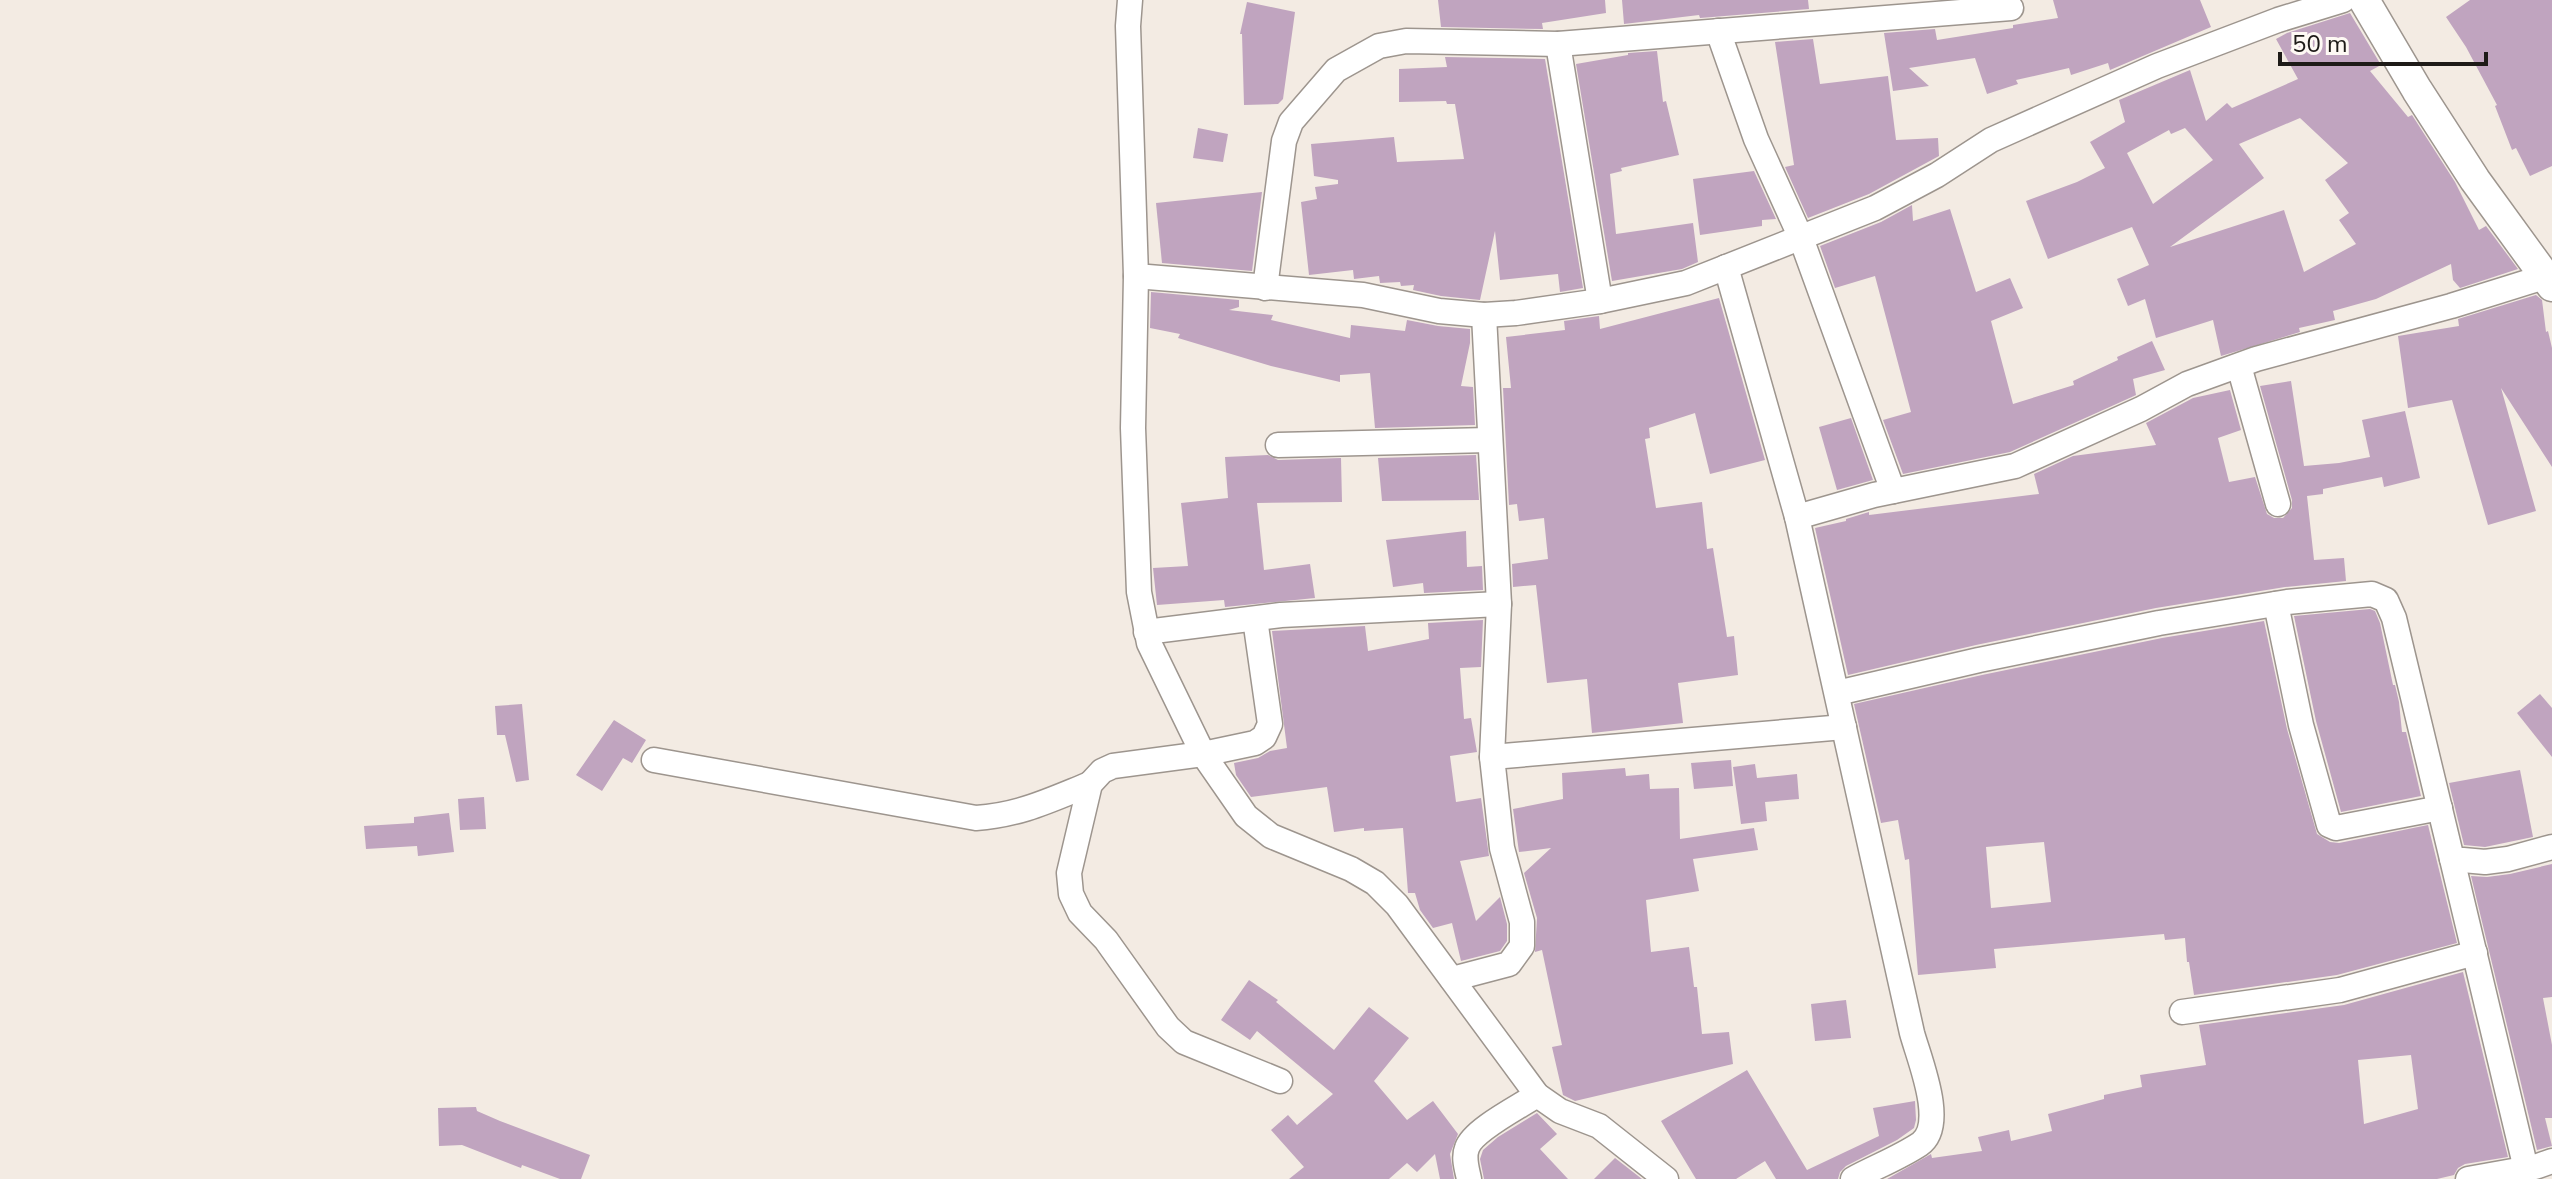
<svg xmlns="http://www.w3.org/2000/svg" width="2552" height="1179" font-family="'Nunito Sans',sans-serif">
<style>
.building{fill:#c0a4bf;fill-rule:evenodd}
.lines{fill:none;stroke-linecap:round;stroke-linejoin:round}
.minor-casing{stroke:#9d958e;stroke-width:27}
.tertiary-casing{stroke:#9d958e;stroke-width:33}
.minor{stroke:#fff;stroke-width:24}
.tertiary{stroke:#fff;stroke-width:30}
</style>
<rect width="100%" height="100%" fill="#f3ebe3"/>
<g class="building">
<polygon points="1438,0 1605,0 1606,13 1542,23 1543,29 1441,27"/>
<polygon points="1622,0 1808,0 1809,9 1700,18 1699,15 1624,24"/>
<polygon points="2053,0 2200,0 2211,27 2110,70 2108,63 2071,75 2069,68 2016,80 2018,84 1987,94 1975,58 1909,68 1929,86 1893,91 1884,33 1935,29 1937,40 2013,28 2013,25 2058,18"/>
<polygon points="2470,0 2552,0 2552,166 2530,176 2516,148 2512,150 2495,106 2497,105 2466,47 2446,17"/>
<polygon points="1247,2 1295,12 1283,99 1278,104 1244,105 1242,34 1240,34"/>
<path d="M2350 13 2381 65 2370 71 2408 117 2412 115 2455 182 2479 230 2486 226 2518 269 2460 288 2453 280 2451 264 2376 299 2333 311 2335 320 2299 328 2300 332 2221 356 2213 320 2156 338 2145 299 2128 306 2117 279 2149 265 2132 227 2048 259 2026 201 2077 182 2105 168 2090 142 2125 122 2119 100 2190 70 2206 121 2227 103 2232 108 2298 79 2276 39 2287 33ZM2300 118 2348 163 2325 180 2349 213 2339 220 2356 244 2304 272 2284 210 2170 247 2264 178 2239 144ZM2185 128 2213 160 2153 204 2127 153 2169 130 2171 134Z"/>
<polygon points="1813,39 1820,84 1888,76 1896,140 1938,138 1939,156 1869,194 1808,218 1785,167 1794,165 1775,42"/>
<polygon points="1657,51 1663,102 1666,101 1679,155 1621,168 1622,171 1610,174 1616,234 1693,223 1698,262 1682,269 1612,281 1576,64 1628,55 1628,53"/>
<polygon points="1445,57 1545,59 1583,288 1560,292 1558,274 1500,280 1495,231 1480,300 1441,296 1413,290 1414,285 1401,286 1400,282 1380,283 1379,276 1354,279 1353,270 1309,275 1301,202 1317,199 1315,187 1338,184 1338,180 1314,176 1311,144 1394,137 1397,162 1464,159 1455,104 1447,104 1446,101 1399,102 1399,69 1447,67"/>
<polygon points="1198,128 1228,134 1223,162 1193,158"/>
<polygon points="1754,171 1776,219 1762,220 1762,226 1700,235 1693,179"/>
<polygon points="1262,192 1252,271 1162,263 1156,203"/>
<polygon points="1912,205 1913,221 1950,209 1976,292 2010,278 2023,308 1991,321 2013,404 2074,385 2073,381 2118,360 2117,357 2152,341 2165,370 2133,379 2136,395 2134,396 2010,452 1903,474 1883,420 1911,412 1875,276 1835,288 1820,246 1881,222"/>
<polygon points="1151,292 1239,300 1239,307 1229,310 1273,315 1271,320 1350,338 1351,325 1405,331 1407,320 1438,326 1470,329 1470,343 1461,386 1473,387 1475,425 1375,428 1370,373 1340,375 1340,382 1271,366 1178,338 1180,334 1150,328"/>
<polygon points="2536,295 2542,300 2546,332 2548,331 2552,348 2552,467 2501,388 2536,511 2488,525 2452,400 2408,408 2398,336 2459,326 2458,319"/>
<polygon points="1719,298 1765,460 1710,474 1695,413 1649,428 1650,438 1645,439 1656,508 1702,502 1707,549 1713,548 1727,637 1734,636 1738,675 1678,683 1683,723 1592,733 1587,679 1547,683 1536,585 1513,587 1512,564 1548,559 1544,518 1519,521 1517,504 1509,505 1503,388 1511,388 1506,337 1565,330 1564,321 1599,316 1600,329"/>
<polygon points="2291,381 2304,466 2339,463 2370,457 2362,420 2405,411 2420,478 2384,487 2382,477 2323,489 2323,494 2307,496 2314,560 2344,558 2346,581 2285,587 2156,608 1976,645 1848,675 1815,528 1846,521 1846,519 1869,512 1869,515 2039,494 2034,474 2073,456 2156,445 2146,423 2193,398 2230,390 2241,430 2218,438 2229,482 2255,477 2267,514 2274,518 2283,518 2292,508 2292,500 2260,386"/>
<polygon points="1851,418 1873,480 1837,490 1819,427"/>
<polygon points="1268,455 1278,460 1341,458 1342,502 1257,503 1264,570 1310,564 1315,598 1225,607 1224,600 1157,605 1153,568 1188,566 1181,503 1228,498 1225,457"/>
<polygon points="1476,455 1479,500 1382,501 1378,458"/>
<polygon points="1466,531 1467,567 1482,566 1483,590 1424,593 1423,583 1393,587 1386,540"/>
<polygon points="2370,609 2375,611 2380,623 2393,685 2395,685 2399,702 2402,732 2406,732 2421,796 2341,812 2316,721 2294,616"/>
<polygon points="1483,620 1481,667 1460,668 1464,719 1471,718 1477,752 1450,756 1456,802 1481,798 1489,856 1460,861 1476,921 1500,897 1507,924 1507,941 1500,951 1461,961 1452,923 1433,928 1420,910 1415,893 1408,893 1403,828 1364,831 1364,828 1334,832 1327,787 1251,797 1236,775 1234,763 1258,758 1270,751 1287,748 1272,631 1365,626 1368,651 1429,639 1428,623"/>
<path d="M2264 621 2287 729 2317 834 2330 842 2339 843 2428 825 2457 943 2337 975 2194 995 2189 962H2187L2185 938 2165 940 2164 934 1994 949 1996 968 1918 975 1909 859 1905 860 1898 820 1881 823 1854 704 1982 675 2162 638ZM2044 842 2051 902 1991 908 1986 847Z"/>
<polygon points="2540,694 2552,708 2552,757 2517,713"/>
<polygon points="522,704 529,780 516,782 505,735 497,735 495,706"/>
<polygon points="614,720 646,740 632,763 623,758 602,791 576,775"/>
<polygon points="1731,760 1733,786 1694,789 1691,763"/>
<polygon points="1755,764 1757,778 1797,774 1799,799 1765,802 1767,821 1741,824 1733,767"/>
<polygon points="1625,768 1626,776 1649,774 1650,789 1679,788 1680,839 1754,828 1758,850 1693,859 1699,891 1646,900 1651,952 1689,947 1694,987 1697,987 1702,1034 1729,1032 1733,1064 1575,1101 1563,1095 1552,1047 1562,1045 1542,950 1535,952 1537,918 1524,873 1551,848 1519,852 1513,809 1563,799 1562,773"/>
<polygon points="2520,770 2533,837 2485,847 2464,845 2449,783"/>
<polygon points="484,797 486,829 460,830 458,799"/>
<polygon points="449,813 454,852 418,856 417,846 366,849 364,826 414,823 414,817"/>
<polygon points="2552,864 2552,997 2543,998 2552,1045 2552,1118 2545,1118 2552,1146 2537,1150 2471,876 2487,877 2510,874"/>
<path d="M2463 972 2508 1157 2465 1164 2458 1168 2454 1175 2437 1179H1887L1931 1154 1932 1158 1982 1151 1978 1137 2009 1130 2011 1141 2052 1131 2048 1114 2104 1099V1095L2142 1087 2140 1075 2206 1065 2199 1025 2344 1005ZM2411 1055 2418 1109 2364 1124 2358 1060Z"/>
<polygon points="1249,980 1278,1000 1276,1002 1334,1050 1369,1007 1409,1038 1374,1081 1407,1120 1433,1101 1458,1134 1450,1154 1454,1179 1440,1179 1435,1154 1417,1172 1407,1163 1389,1179 1289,1179 1304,1167 1271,1130 1288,1115 1297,1125 1333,1094 1257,1031 1250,1040 1221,1020"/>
<polygon points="1846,1000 1851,1038 1815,1041 1811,1004"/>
<polygon points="1747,1070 1807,1170 1879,1136 1873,1108 1915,1101 1916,1120 1914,1128 1897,1140 1846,1166 1840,1172 1838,1179 1776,1179 1765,1161 1736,1179 1696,1179 1661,1121"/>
<polygon points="476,1107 477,1111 500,1121 590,1155 581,1179 560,1179 522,1165 521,1168 462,1145 439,1146 438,1108"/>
<polygon points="1537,1113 1557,1134 1540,1149 1568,1179 1484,1179 1480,1159 1483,1150 1498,1137"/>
<polygon points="1615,1158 1642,1179 1594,1179"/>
</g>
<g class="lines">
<g class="minor-casing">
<g id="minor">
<polyline points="1130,0 1128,26 1136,276 1363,295 1439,311 1484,315 1516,313 1600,301 1686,283 1875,208 1937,175 1991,140 2157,66 2278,20 2343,0"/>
<polyline points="1718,31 1756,139 1801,238 1893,491"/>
<path d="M1726 267 1797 517 1912 1033C1919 1059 1947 1125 1920 1144 1899 1158 1875 1167 1853 1179"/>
<polyline points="1136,276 1133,428 1139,592 1149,643 1203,754 1246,816 1271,836 1351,869 1375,883 1397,905 1537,1095 1560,1111 1599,1126 1666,1179"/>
<polyline points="1265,288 1284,141 1291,122 1336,70 1379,46 1406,41 1558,44"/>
<polyline points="1600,301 1558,44 2011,8"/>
<polyline points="1484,315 1499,604 1492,757"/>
<polyline points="2239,366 2278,504"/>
<polyline points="1278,445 1489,440"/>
<polyline points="1797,517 1874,495 2015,466 2141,409 2187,384 2256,359 2451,306 2544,277"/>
<polyline points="2276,604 2301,725 2329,825 2336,828 2440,808"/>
<polyline points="1255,619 1270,724 1264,737 1255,743 1203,754 1113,766 1102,771 1090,784 1069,873 1071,894 1080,913 1106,940 1168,1027 1184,1042 1280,1081"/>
<polyline points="1146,632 1281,615 1499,604"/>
<polyline points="1837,693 1979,660 2159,623 2287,602 2372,594 2386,600 2394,618 2452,859 2485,862 2508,859 2552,847"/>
<path d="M654 760 976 818C1020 815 1050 800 1090 784"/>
<polyline points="2452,859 2526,1169"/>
<polyline points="1452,979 1509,964 1522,946 1522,922 1502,848 1492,757 1844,727"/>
<polyline points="2182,1012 2340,990 2475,953"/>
<path d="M1469 1179C1467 1169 1463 1158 1467 1148 1473 1130 1519 1107 1537 1095"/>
<polyline points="2468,1179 2535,1167 2552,1161"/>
</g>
</g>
<g class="tertiary-casing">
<polyline id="tertiary" points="2364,0 2417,90 2475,180 2552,286"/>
</g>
<use href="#minor" class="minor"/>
<use href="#tertiary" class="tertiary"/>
</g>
<path d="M2280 52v12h206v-12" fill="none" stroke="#1e1b18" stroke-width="4"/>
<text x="2292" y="52" font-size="24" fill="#1e1b18" stroke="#fef9f4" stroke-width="6" paint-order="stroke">50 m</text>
</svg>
